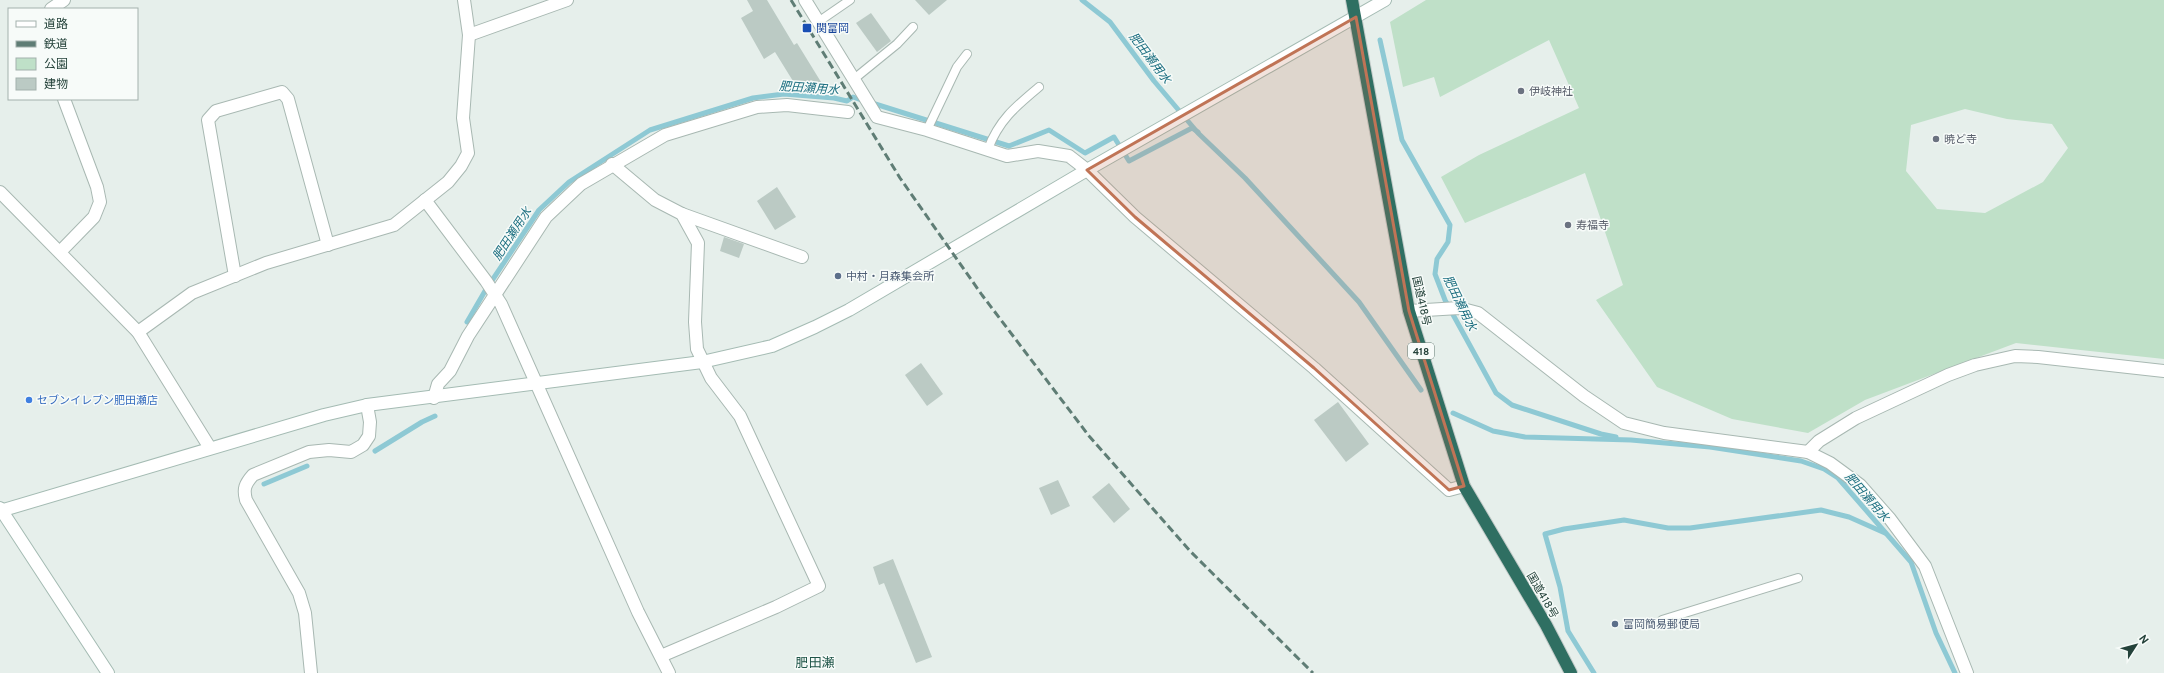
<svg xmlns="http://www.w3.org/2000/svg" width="2164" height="673" font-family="Overpass,'Noto Sans JP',sans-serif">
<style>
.green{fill:#bfe0c8;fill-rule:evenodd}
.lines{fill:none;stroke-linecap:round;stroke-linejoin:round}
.stream{stroke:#8ec9d4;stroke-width:5}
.building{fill:#bbcac4}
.lane-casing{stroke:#a8b8b2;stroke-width:10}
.street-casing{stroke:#a8b8b2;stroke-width:14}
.secondary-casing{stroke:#a4bbb3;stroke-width:14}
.highway-casing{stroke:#c2cac8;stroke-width:14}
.lane{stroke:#fff;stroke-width:8}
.street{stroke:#fff;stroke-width:12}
.secondary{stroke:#fff;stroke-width:12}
.highway{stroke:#2f6f62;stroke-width:12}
.rail{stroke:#5f7d75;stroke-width:3;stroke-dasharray:8 4;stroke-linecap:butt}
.marked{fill:#c07456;fill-opacity:0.2;stroke:#c07456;stroke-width:3;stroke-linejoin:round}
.transit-dot{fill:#1a4fb4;stroke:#f7fbf9;stroke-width:1.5}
.worship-dot{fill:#6b7280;stroke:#f7fbf9;stroke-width:1.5}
.service-dot{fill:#5c6f8a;stroke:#f7fbf9;stroke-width:1.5}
.shop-dot{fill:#3f7fe0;stroke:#f7fbf9;stroke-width:1.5}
.labels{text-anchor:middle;stroke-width:3;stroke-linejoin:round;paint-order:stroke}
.shield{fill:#f7fbf9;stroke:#637a73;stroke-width:1}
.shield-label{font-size:10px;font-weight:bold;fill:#24423a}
.transit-label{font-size:11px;fill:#164399;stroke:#f7fbf9;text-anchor:start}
.worship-label{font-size:11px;fill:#5b616d;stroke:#f7fbf9;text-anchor:start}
.service-label{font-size:11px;fill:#4e5e75;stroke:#f7fbf9;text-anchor:start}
.street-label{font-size:11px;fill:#24423a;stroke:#f7fbf9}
.shop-label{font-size:11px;fill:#366cbe;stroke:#f7fbf9;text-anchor:start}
.water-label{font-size:12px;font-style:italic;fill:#1c6f80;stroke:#f7fbf9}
.quarter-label{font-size:13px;fill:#1f5548;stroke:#f7fbf9}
</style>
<rect width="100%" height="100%" fill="#e6efeb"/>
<path class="green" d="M1426 0H2164V359L2016 343 1865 400 1808 433 1732 419 1657 387 1596 300 1623 285 1585 173 1465 223 1441 177 1479 155 1579 108 1549 40 1440 97 1434 77 1403 87 1390 22ZM1965 109 2007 119 2052 124 2068 148 2043 182 1985 213 1937 209 1906 171 1911 125Z"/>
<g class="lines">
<g class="stream">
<polyline points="1082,0 1110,22 1154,81 1198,133 1245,178 1359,302 1421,390"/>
<polyline points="1380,40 1402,140 1450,225 1448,242 1437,259 1435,274 1445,300 1496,393 1512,405 1601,434 1616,437"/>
<polyline points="872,103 1009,146 1049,130 1085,153 1114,137 1129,161 1192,128 1198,132"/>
<polyline points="467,322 485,291 539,210 569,182 650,130 753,98 784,94 834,98 847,101 853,97 864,101"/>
<polyline points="1453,413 1493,431 1525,437 1631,440 1710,447 1801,461 1824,469 1838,478 1911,562 1936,633 1955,673"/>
<polyline points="375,451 422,422 435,416"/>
<polyline points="264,484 307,466"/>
<polyline points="1594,673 1568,631 1560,587 1545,534 1564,529 1624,520 1668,528 1690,528 1821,510 1849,517 1885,533"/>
</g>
</g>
<g class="building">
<polygon points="747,0 767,0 794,45 797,43 821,82 801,94 775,52 764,59 741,18 753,11"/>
<polygon points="915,0 947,0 929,15"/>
<polygon points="871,13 891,41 877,52 856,23"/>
<polygon points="777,187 796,217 775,230 757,201"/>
<polygon points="724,237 744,244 739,258 720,251"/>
<polygon points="921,363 943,394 927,406 905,375"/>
<polygon points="1338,402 1369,444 1346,462 1314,420"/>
<polygon points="1058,480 1070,506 1051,515 1039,488"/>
<polygon points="1109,483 1130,509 1114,523 1092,497"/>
<polygon points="893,559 932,657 916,663 884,583 879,585 873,567"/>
</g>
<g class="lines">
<g class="lane-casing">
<g id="lane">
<polyline points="818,22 850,0"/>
<polyline points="854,79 897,44 913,27"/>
<polyline points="927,130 957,67 967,54"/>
<path d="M988 149C999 120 1015 107 1039 87"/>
<polyline points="1662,620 1798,578"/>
</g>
</g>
<g class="street-casing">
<g id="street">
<polyline points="805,0 877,117 927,130 1007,156 1038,151 1069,156 1087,170 1135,217 1314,368 1449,490 1464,486"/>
<polyline points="51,9 64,0"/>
<polyline points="469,35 567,0"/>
<polyline points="612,164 655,200 682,214 698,243 695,322 697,349 711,378 740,416 819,586 776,607 661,656"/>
<polyline points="0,192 138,332 210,448"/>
<polyline points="425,200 486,281 501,304 638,612 669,673"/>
<polyline points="682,214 802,257"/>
<polyline points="60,252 94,217 100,202 97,187 64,99"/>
<polyline points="235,276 208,120 216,111 282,92 288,99 328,245"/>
<polyline points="1409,311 1459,308 1478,313 1584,396 1624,423 1664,433 1808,452 1830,463 1860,485 1890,519 1925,566 1967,673"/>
<polyline points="138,332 192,293 266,263 394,225 448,182 461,166 468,153 463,118 469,35 464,0"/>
<polyline points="434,398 438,384 450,371 468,336 546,217 581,184 665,135 757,107 787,105 848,112"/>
<polyline points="1808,452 1819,441 1856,418 1948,375 1975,365 2015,356 2038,357 2164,371"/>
<path d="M311 673 305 613 299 593 246 500C243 489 245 484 253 475L309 452 329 450 351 452 363 445 369 436 370 422 367 405"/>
</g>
</g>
<g class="secondary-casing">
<g id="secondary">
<polyline points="0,508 108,673"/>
<polyline points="0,511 324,415 367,405 702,362 772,346 815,327 849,310 1087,170 1385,0"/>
</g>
</g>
<g class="highway-casing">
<polyline id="highway" points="1352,0 1409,311 1464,486 1546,625 1571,673"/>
</g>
<use href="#lane" class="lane"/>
<use href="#street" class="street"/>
<use href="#secondary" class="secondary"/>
<use href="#highway" class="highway"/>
<polyline class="rail" points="791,0 900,178 982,295 1089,436 1191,552 1313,673"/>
</g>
<path class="marked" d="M1356 17 1409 311 1464 486 1449 490 1314 368 1135 217 1087 170Z"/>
<rect class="transit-dot" x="802" y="23" width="10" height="10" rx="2"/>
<g class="worship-dot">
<circle cx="1521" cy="91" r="4"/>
<circle cx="1936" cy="139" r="4"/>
<circle cx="1568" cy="225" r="4"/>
</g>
<g class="service-dot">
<circle cx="838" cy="276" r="4"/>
<circle cx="1615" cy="624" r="4"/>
</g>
<circle class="shop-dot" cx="29" cy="400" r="4"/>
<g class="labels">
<rect class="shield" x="1408" y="343" width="26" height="16" rx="3"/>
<g class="shield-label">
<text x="1421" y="355">418</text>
</g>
<g class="transit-label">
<text x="816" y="32">関富岡</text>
</g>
<g class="worship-label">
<text x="1529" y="95">伊岐神社</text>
<text x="1944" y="143">暁ど寺</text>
<text x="1576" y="229">寿福寺</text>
</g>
<g class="service-label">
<text x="846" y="280">中村・月森集会所</text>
<text x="1623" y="628">富岡簡易郵便局</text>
</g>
<g class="street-label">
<text transform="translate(1422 301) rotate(77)" y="4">国道418号</text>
<text transform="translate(1543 595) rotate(60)" y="4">国道418号</text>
</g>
<g class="shop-label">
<text x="37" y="404">セブンイレブン肥田瀬店</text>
</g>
<g class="water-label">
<text transform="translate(1150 58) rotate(53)" y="4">肥田瀬用水</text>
<text transform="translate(809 88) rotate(4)" y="4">肥田瀬用水</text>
<text transform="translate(512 234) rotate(-57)" y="4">肥田瀬用水</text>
<text transform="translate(1460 303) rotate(64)" y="4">肥田瀬用水</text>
<text transform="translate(1867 497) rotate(49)" y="4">肥田瀬用水</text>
</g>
<g class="quarter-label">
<text x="815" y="667">肥田瀬</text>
</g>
</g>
<rect x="8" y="8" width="130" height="92" fill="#f7fbf9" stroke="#a3b1ad"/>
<rect x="16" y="21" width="20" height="6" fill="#ffffff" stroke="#a3b1ad"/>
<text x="44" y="28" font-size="12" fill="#24423a">道路</text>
<rect x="16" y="41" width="20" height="6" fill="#5f7d75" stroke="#a3b1ad"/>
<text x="44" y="48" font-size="12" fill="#24423a">鉄道</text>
<rect x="16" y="58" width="20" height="12" fill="#bfe0c8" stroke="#a3b1ad"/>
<text x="44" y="68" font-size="12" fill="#24423a">公園</text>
<rect x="16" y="78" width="20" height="12" fill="#bbcac4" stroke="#a3b1ad"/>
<text x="44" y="88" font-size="12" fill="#24423a">建物</text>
<g transform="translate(2136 645) rotate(54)" stroke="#f7fbf9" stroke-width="3" paint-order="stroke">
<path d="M0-3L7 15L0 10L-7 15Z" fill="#24423a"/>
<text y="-6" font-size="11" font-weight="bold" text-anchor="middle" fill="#24423a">N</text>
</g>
</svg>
